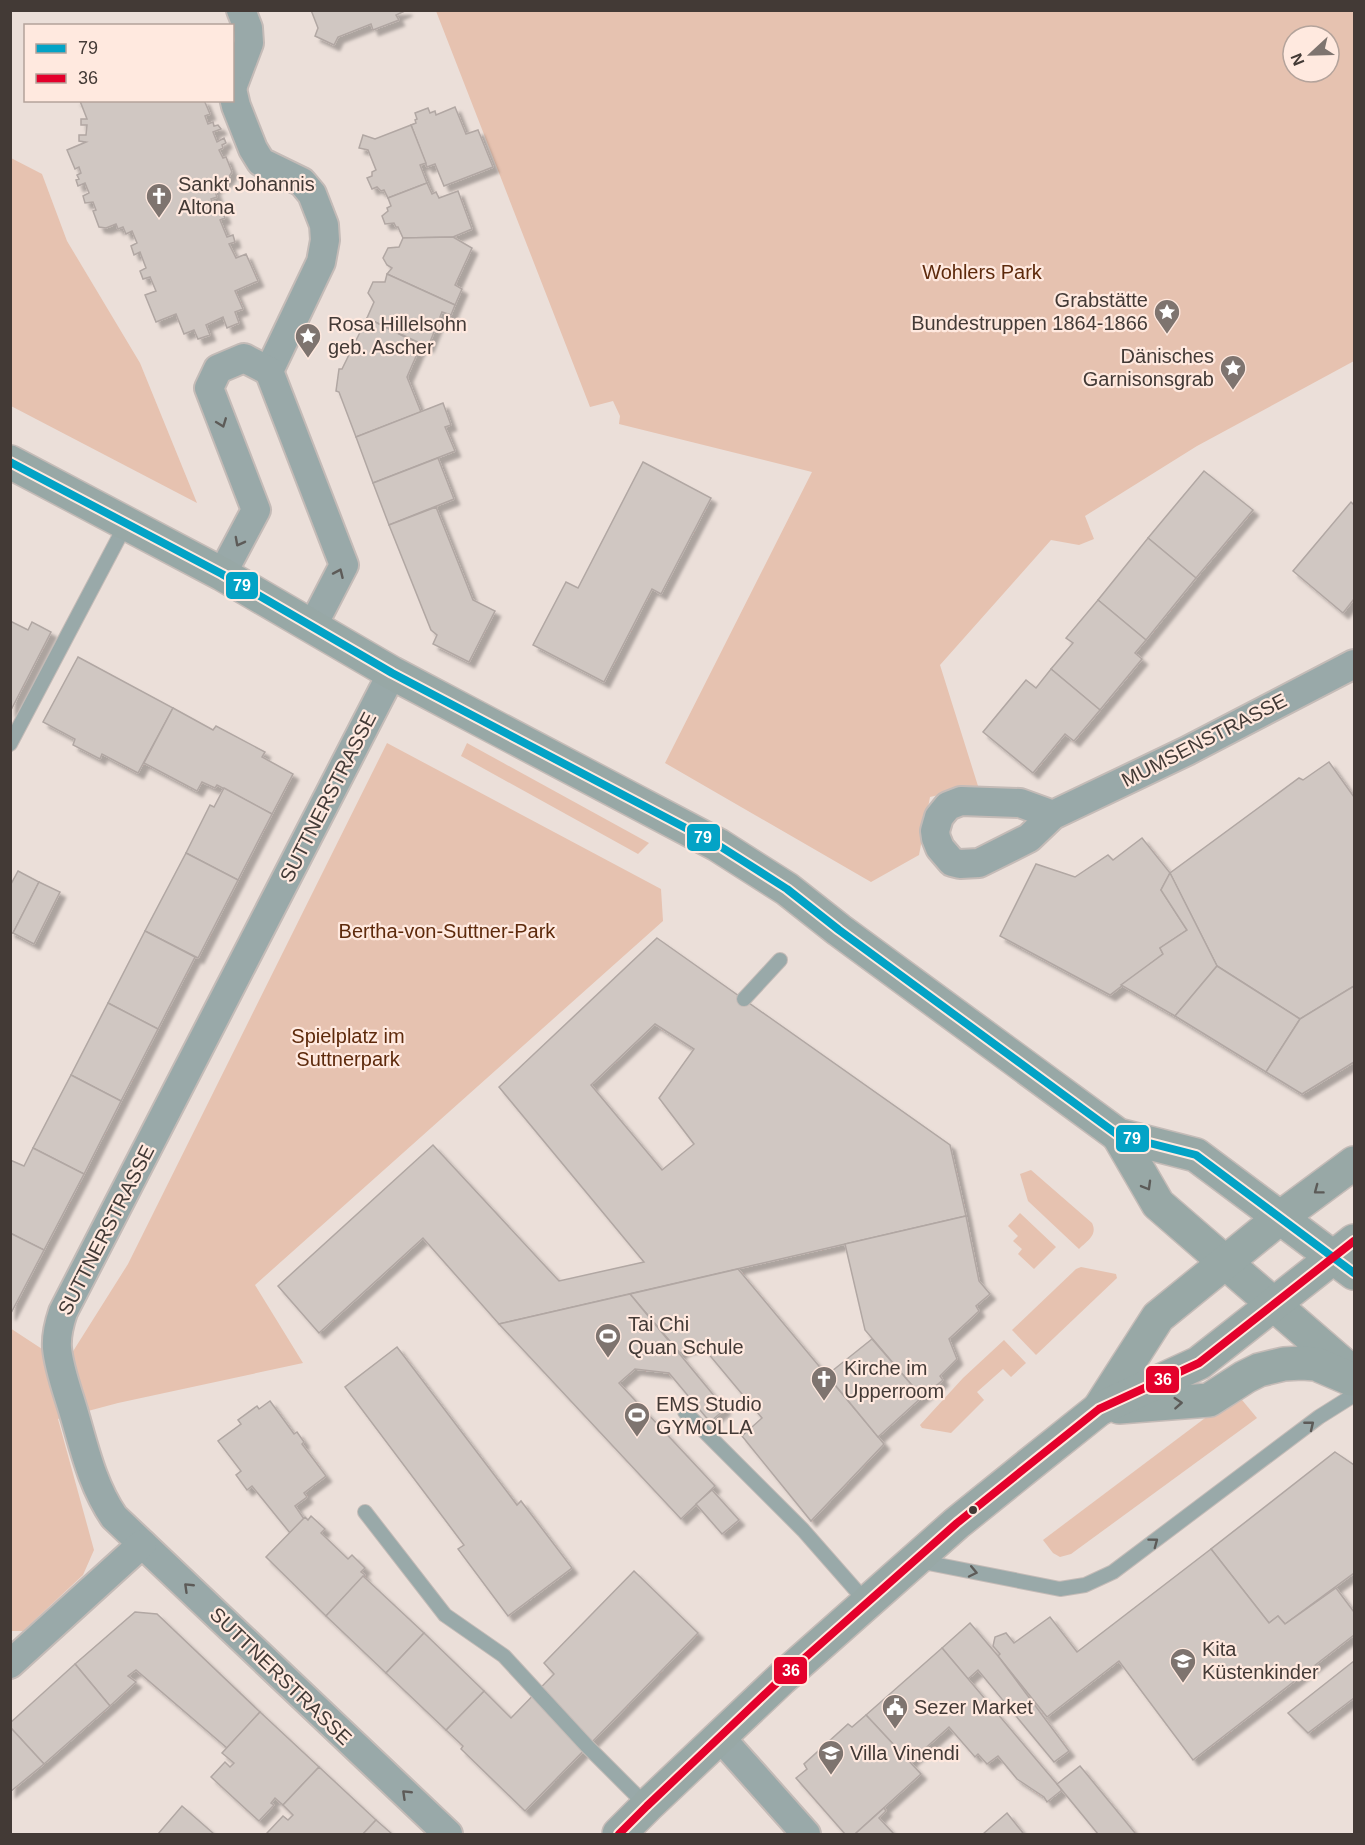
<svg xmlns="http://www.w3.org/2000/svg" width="1365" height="1845" font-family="Helvetica,sans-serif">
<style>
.green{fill:#e6c2b0;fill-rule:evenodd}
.building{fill:#d0c7c2;stroke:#b1a7a3;stroke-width:1.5;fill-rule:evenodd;filter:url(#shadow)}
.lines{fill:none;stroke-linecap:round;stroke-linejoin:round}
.service-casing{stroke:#c4bbb7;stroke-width:16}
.minor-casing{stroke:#c4bbb7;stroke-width:32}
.secondary-casing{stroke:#c4bbb7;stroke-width:36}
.service{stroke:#99a9a9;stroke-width:14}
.minor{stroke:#99a9a9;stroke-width:28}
.secondary{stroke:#98a8a6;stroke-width:33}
.bus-1-casing{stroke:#ffe9df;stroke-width:12}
.bus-2-casing{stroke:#ffe9df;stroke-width:12}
.bus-1{stroke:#03a3c6;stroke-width:8}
.bus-2{stroke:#e4002b;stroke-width:8}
.oneway{stroke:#5d5b58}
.oneway2{stroke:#5c5b58}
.bus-dot{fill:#433a36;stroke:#ffe9df;stroke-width:2}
.labels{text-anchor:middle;stroke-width:4.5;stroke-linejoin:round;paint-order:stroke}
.poi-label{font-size:20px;fill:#433a36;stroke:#ffe9df;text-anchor:start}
.park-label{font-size:20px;fill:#5e2a0c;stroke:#ffe9df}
.street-label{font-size:20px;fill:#433a36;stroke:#ffe9df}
.line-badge{stroke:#ffe9df;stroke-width:2}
.badge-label{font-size:16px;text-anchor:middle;font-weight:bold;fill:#fff}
</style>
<defs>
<filter id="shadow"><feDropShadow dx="5.5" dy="5.5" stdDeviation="1.5" flood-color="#0004"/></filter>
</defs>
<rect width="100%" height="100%" fill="#ebdfd9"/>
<g class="green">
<path d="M436 11H1354V361L1197 446 1085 516 1094 539 1079 545 1051 540 940 665 978 786 930 797 919 855 871 882 665 763 812 472 619 424 620 416 613 401 590 407ZM1293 36H1329V72H1293Z"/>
<polygon points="11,158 42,174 67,241 140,363 197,503 11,406"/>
<polygon points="387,743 661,889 663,921 255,1285 303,1363 118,1403 58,1419 94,1550 83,1575 23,1631 10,1631 10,1328 65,1364 128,1264"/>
<polygon points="467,743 649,843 638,854 461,756"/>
<path d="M1031 1170 1092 1223C1098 1235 1087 1241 1079 1249L1028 1201 1020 1174Z"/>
<polygon points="1020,1213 1056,1247 1034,1269 1018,1254 1022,1249 1013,1241 1018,1236 1008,1226"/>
<polygon points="1081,1267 1116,1274 1117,1278 1036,1355 1012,1330 1076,1269"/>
<polygon points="1004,1340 1026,1363 1011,1377 1003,1369 977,1392 984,1400 951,1433 922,1428 920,1425 963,1378"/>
<polygon points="1237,1394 1257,1418 1071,1554 1060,1557 1053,1553 1043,1540"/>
</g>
<g class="building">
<polygon points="311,10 407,10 396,15 399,20 373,30 371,24 338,37 334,45 315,36 318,28"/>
<polygon points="75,100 204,100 210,114 205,116 208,124 213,122 214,126 218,125 221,129 213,132 217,142 224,138 226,143 222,145 223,148 219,150 223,158 226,157 232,172 227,180 214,189 217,197 211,199 217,213 222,211 225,218 220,220 227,237 233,235 235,242 229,244 236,258 246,254 258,281 235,291 243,309 235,312 239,323 227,328 223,317 206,325 210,335 198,339 194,330 184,334 176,314 156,322 145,295 156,291 150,277 143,279 140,271 146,268 140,252 134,255 131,246 137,243 132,231 126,234 123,227 118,229 116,224 106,228 99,227 93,211 96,210 93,202 85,203 83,196 89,193 85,183 78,186 76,180 79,179 77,175 81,173 79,167 75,169 67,150 86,142 79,141 79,135 86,135 87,125 81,125 81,119 87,119 80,101"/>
<polygon points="455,107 466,134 478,130 493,167 444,186 435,164 427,167 411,125 416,123 415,120 417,119 415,113 428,108 430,113 435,111 436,115"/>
<polygon points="411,125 426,163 420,165 427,183 388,198 384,190 381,191 377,187 372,189 367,178 372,176 372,172 376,170 368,150 359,148 363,135 375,139"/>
<polygon points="427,183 432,194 436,192 439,198 458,191 472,229 453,237 403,238 398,227 396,227 394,223 385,224 382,216 388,211 387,208 391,206 388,198"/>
<polygon points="453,237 472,248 455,285 462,289 455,305 387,274 392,268 387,265 383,258 388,248 399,247 403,238"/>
<polygon points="387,274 455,305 451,315 442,312 428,347 367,318 374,302 368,293 373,282 385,282"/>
<polygon points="367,318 421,345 407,377 421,412 356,437 339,392 336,391 339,369 342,369"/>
<polygon points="443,403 451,425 445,427 455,451 373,483 356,437"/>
<polygon points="438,458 454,499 389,525 373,483"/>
<polygon points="643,462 711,498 661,594 652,589 604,682 533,645 566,582 578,588"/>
<polygon points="1204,471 1253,510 1196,578 1148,538"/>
<polygon points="1351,502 1354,505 1354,599 1343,613 1293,571"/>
<polygon points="436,507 473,600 495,611 469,662 433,644 437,635 431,630 389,525"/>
<polygon points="1148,538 1196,578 1146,640 1098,600"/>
<polygon points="1098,600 1146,640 1135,653 1142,659 1100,710 1051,669 1073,643 1066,638"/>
<polygon points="10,621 28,630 32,622 51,632 10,712"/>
<polygon points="78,657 173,708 138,773 102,754 100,759 73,745 75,739 43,722"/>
<polygon points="1051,669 1100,710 1074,741 1065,734 1033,773 983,732 1026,680 1036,688"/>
<polygon points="173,708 213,730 216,726 265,752 262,757 293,774 272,814 217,785 215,788 202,782 197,791 144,763"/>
<polygon points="1329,762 1354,797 1354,986 1300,1019 1217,966 1170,873 1299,778 1303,780"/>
<polygon points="224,788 272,814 238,880 186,853 210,805 214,807"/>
<polygon points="1142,838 1170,873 1161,890 1187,930 1160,948 1163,954 1110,995 1000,936 1036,864 1075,877 1108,855 1113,860"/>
<polygon points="186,853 238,880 198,958 145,931"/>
<polygon points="18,871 39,882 13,933 10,932 10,886"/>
<polygon points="1170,873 1217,966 1175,1016 1121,985 1163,954 1160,948 1187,930 1161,890"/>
<polygon points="39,882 60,892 34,944 13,933"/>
<polygon points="145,931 195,957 158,1029 108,1003"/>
<path d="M657 938 950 1145 966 1216 499 1324 423 1238 319 1333 278 1286 433 1145 559 1281 644 1262 499 1087ZM655 1024 694 1049 659 1098 694 1144 662 1170 591 1085Z"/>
<polygon points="1217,966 1300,1019 1266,1072 1175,1016"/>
<polygon points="1354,986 1354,1062 1302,1094 1266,1072 1300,1019"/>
<polygon points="108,1003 158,1029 121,1101 71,1075"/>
<polygon points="71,1075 121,1101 84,1174 33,1148"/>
<polygon points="33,1148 84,1174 44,1250 10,1233 10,1160 24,1166"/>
<polygon points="966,1216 979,1281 990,1294 976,1306 979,1311 949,1339 957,1359 940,1376 943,1380 922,1397 865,1330 845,1244"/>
<polygon points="10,1233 44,1250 10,1315"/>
<polygon points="738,1269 884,1444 811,1521 742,1436 762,1418 702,1346 686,1349 680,1353 630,1294"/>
<polygon points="630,1294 725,1409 710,1422 669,1373 635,1369 619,1383 715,1486 681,1519 499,1324"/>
<polygon points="872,1339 922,1397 878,1437 827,1375"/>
<polygon points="397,1347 517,1505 521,1501 572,1568 508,1616 458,1549 464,1545 345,1387"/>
<polygon points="270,1401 294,1434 297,1432 304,1442 302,1444 326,1476 304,1493 307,1497 295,1506 304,1519 290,1533 252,1486 247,1490 236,1475 241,1471 218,1441 241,1424 238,1420 257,1406 259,1409"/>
<polygon points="1335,1452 1354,1465 1354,1573 1285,1624 1278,1616 1269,1623 1211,1549"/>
<polygon points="712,1490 739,1520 722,1534 696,1504"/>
<polygon points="311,1516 325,1529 321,1533 348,1559 352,1555 365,1568 361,1572 365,1575 326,1616 266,1557 305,1517 308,1520"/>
<polygon points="1211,1549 1269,1623 1278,1616 1285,1624 1336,1588 1354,1612 1354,1635 1193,1760 1119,1661 1047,1717 998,1656 1000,1654 993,1646 995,1637 1006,1633 1014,1643 1050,1617 1077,1652"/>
<polygon points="634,1571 698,1633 525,1811 461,1749 463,1746 446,1730 484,1691 511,1718 554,1674 544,1663"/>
<polygon points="363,1576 424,1633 386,1673 326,1616"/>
<polygon points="135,1612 157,1614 260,1712 227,1748 136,1670 128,1676 136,1682 110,1706 75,1664"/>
<polygon points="970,1623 998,1656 1069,1751 1054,1762 978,1670 968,1679 942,1648"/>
<polygon points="424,1633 484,1691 446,1730 386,1673"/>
<polygon points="942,1648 1062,1790 1047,1802 1044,1797 1017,1779 998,1756 987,1764 978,1754 975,1757 949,1727 910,1762 866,1715"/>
<polygon points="1354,1661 1354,1698 1308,1733 1288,1713"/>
<polygon points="75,1664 110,1706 44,1764 10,1727 10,1723"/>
<polygon points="260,1712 319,1767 283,1805 275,1798 271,1803 274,1805 259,1821 211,1777 225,1762 230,1767 234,1763 222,1753"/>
<polygon points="866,1715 921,1774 855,1834 845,1834 796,1778 807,1769 804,1764 848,1724 852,1727"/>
<polygon points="10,1727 44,1764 10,1792"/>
<polygon points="1080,1766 1135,1833 1134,1834 1098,1834 1057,1784"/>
<polygon points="319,1767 376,1820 363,1834 269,1834 267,1833 283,1816 288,1820 293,1815 283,1805"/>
<polygon points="182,1806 214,1834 158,1834"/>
<polygon points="884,1808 886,1811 879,1818 894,1834 855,1834"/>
<polygon points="1007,1813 1023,1833 1021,1834 983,1834"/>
<polygon points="376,1820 392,1834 363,1834"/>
</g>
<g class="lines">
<g class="service-casing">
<g id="service">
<polyline points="10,744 126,524"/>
<polyline points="744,999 780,960"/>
<polyline points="685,1412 803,1530 868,1604"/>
<polyline points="365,1512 445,1615 504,1656 587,1746 647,1806"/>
<polyline points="918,1561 1060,1589 1085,1585 1113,1572 1319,1417 1354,1395"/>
</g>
</g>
<g class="minor-casing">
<g id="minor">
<polyline points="232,88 249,43 248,28 241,10"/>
<polyline points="232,89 236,106 253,149 261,162 302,182 312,194 324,225 325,240 321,262 269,371"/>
<polyline points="222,574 256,510 209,388 218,369 244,358 269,371 344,565 313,625"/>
<path d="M392 673 63 1312C59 1324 56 1335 57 1348 59 1369 67 1390 73 1410 84 1447 92 1485 114 1517L448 1834"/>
<polyline points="1053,815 1020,803 961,801 948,806 939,817 935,831 936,838 940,848 952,862 960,864 979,863 1029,838 1053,815 1187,751 1354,664"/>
<polyline points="10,1664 142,1544"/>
<polyline points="719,1736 806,1834"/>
</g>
</g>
<g class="secondary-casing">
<g id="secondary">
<polyline points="10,462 222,574 392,673 718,845 787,889 839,930 1118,1135 1196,1155 1354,1273"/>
<polyline points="1118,1135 1158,1204 1354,1374"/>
<polyline points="1119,1407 1209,1400 1245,1377 1259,1370 1284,1364 1302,1363 1316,1364 1351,1379"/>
<polyline points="1099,1409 1158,1317 1281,1217 1354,1163"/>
<polyline points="619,1834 647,1806 781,1679 957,1523 1024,1469 1099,1409 1199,1363 1354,1241"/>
</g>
</g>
<use href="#service" class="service"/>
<use href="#minor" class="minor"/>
<use href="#secondary" class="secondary"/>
<g class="bus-1-casing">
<polyline id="bus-1" points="10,462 222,574 392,673 718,845 787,889 839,930 1118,1135 1196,1155 1354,1273"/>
</g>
<g class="bus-2-casing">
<polyline id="bus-2" points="619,1834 647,1806 781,1679 957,1523 1024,1469 1099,1409 1199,1363 1354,1241"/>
</g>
<use href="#bus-1" class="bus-1"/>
<use href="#bus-2" class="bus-2"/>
</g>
<defs><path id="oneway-chevron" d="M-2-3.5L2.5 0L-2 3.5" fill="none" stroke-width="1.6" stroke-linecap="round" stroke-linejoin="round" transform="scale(1.5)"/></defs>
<g class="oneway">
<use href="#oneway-chevron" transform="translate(222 423) rotate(69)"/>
<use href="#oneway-chevron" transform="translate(239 542) rotate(118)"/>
<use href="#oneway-chevron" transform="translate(339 573) rotate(-66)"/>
<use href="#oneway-chevron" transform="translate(1310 1425) rotate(-39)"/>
<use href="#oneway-chevron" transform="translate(1154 1542) rotate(-37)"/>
<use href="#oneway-chevron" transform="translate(973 1572) rotate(12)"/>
<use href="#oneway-chevron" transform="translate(188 1587) rotate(-136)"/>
<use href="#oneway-chevron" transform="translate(406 1794) rotate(-136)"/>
</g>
<g class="oneway2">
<use href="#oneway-chevron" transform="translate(1147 1186) rotate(60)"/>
<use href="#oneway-chevron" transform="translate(1318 1190) rotate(143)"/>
<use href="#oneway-chevron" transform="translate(1178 1403) rotate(-4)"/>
</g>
<defs>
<g id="church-pin" transform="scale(1.35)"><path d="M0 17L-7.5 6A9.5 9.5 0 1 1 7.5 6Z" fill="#7e746f" stroke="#ffe9df"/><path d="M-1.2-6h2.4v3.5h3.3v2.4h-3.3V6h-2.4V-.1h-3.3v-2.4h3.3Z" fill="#fff"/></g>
<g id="sight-pin" transform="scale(1.35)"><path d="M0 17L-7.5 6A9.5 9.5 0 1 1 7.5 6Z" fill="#7e746f" stroke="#ffe9df"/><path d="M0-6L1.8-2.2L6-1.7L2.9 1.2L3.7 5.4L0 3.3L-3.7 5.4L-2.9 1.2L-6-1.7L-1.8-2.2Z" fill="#fff"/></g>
<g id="stadium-pin" transform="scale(1.35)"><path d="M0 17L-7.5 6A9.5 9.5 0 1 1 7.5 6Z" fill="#7e746f" stroke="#ffe9df"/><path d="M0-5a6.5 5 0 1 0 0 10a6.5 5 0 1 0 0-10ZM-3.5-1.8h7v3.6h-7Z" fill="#fff"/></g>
<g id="school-pin" transform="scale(1.35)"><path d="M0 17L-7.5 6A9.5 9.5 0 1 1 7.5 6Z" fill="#7e746f" stroke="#ffe9df"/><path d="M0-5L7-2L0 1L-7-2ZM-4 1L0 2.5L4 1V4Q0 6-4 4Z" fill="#fff"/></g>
<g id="civic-pin" transform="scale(1.35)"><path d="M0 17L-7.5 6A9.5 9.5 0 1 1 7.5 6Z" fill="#7e746f" stroke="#ffe9df"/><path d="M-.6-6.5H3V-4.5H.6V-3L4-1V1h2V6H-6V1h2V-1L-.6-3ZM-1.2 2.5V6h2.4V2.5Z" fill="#fff"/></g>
</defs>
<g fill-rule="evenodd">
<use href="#church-pin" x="159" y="196"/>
<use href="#sight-pin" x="1167" y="312"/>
<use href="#sight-pin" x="308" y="336"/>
<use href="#sight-pin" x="1233" y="368"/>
<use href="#stadium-pin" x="608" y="1336"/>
<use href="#church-pin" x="824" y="1379"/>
<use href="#stadium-pin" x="637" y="1415"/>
<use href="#school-pin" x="1183" y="1661"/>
<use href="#civic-pin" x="895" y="1707"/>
<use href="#school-pin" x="831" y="1753"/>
</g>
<circle class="bus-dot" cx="973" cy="1510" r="5"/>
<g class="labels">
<g class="poi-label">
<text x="178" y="191">Sankt Johannis<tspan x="178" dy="23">Altona</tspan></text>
<text x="1148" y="307" text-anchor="end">Grabstätte<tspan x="1148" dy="23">Bundestruppen 1864-1866</tspan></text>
<text x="328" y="331">Rosa Hillelsohn<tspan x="328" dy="23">geb. Ascher</tspan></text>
<text x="1214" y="363" text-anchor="end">Dänisches<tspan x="1214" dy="23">Garnisonsgrab</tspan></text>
<text x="628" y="1331">Tai Chi<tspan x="628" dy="23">Quan Schule</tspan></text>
<text x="844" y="1375">Kirche im<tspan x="844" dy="23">Upperroom</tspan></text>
<text x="656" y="1411">EMS Studio<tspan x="656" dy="23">GYMOLLA</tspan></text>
<text x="1202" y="1656">Kita<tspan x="1202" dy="23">Küstenkinder</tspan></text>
<text x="914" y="1714">Sezer Market</text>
<text x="850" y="1760">Villa Vinendi</text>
</g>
<g class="park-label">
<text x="982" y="279">Wohlers Park</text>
<text x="447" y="938">Bertha-von-Suttner-Park</text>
<text x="348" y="1043">Spielplatz im<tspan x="348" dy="23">Suttnerpark</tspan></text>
</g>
<g class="street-label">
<text transform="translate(1204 740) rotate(-27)" y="7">MUMSENSTRASSE</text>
<text transform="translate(328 797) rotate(-63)" y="7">SUTTNERSTRASSE</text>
<text transform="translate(106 1230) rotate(-63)" y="7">SUTTNERSTRASSE</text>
<text transform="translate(281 1676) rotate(44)" y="7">SUTTNERSTRASSE</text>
</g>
</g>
<g class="line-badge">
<rect x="225" y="571" width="34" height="29" rx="6" fill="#03a3c6"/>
<rect x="686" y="823" width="35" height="29" rx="6" fill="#03a3c6"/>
<rect x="1115" y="1124" width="35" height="29" rx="6" fill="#03a3c6"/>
<rect x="1145" y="1365" width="35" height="29" rx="6" fill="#e4002b"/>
<rect x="773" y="1656" width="35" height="29" rx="6" fill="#e4002b"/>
</g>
<g class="badge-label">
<text x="242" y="591">79</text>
<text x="703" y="843">79</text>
<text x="1132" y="1144">79</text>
<text x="1163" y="1385">36</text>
<text x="791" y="1676">36</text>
</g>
<rect width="1365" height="1845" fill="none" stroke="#433a36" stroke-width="24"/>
<rect x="24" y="24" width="210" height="78" fill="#ffe9df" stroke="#b4a39b" stroke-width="1.5"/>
<rect x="36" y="44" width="30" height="9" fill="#03a3c6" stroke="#b4a39b" stroke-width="1.5"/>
<text x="78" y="54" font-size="18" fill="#433a36">79</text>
<rect x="36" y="74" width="30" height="9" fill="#e4002b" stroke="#b4a39b" stroke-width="1.5"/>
<text x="78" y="84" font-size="18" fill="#433a36">36</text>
<g transform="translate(1311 54) rotate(248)"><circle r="28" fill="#ffe9df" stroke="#b4a39b" stroke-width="1.5"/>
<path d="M0-4.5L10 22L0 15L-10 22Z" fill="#7e746f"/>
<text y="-9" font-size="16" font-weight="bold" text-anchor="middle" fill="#433a36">N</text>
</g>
</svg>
